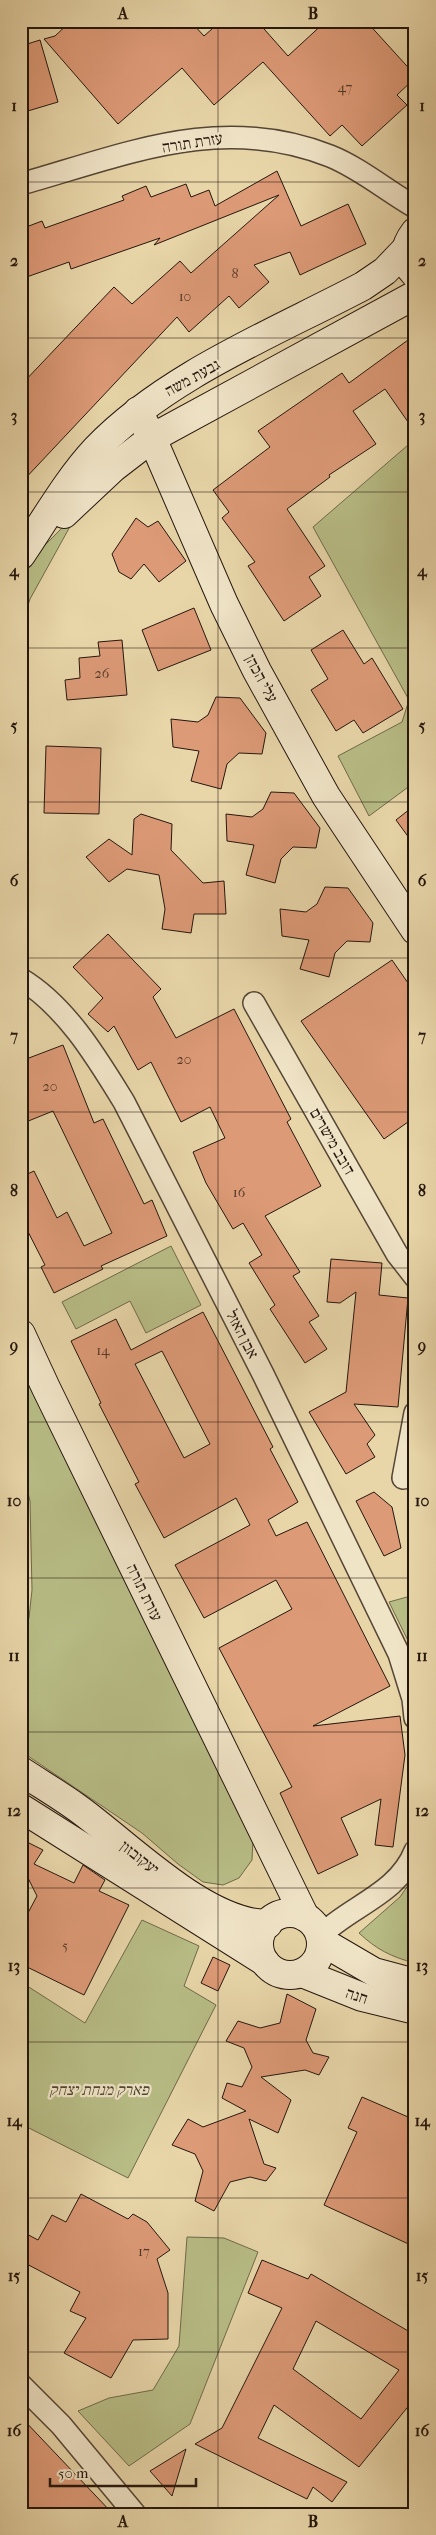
<svg xmlns="http://www.w3.org/2000/svg" width="436" height="2535" font-family="'IM FELL French Canon','Frank Ruhl Libre',serif">
<style>
.green{fill:#b8bd86;stroke:#6e6a4a}
.building{fill:#dd9a77;stroke:#24160e;fill-rule:evenodd}
.lines{fill:none;stroke-linecap:round;stroke-linejoin:round}
.street-casing{stroke:#554635;stroke-width:24}
.secondary-casing{stroke:#24160e;stroke-width:30}
.street{stroke:#f0e4c7;stroke-width:21}
.secondary{stroke:#f0e4c7;stroke-width:28}
.grid{fill:none;stroke:#24160e;stroke-width:1;stroke-opacity:0.55}
.labels{text-anchor:middle;stroke-width:4.5;stroke-linejoin:round;paint-order:stroke}
.number-label{font-size:14px;fill:#523728}
.street-label{font-size:16px;fill:#24160e;stroke:#f0e4c7}
.park-label{font-size:16px;font-style:italic;fill:#504832;stroke:#f0e4c7}
.neatline{fill:none;stroke:#24160e;stroke-width:2}
.grid-label{font-size:16px;text-anchor:middle;font-weight:bold;fill:#24160e}
</style>
<rect width="100%" height="100%" fill="#e8d6a9"/>
<filter id="stains"><feTurbulence type="fractalNoise" baseFrequency=".004" numOctaves="4"/><feColorMatrix values="0 0 0 0 .2 0 0 0 0 .09 0 0 0 0 .02 0 0 0 .5 -.17"/></filter>
<radialGradient id="worn" r=".72"><stop offset=".6" stop-color="#630" stop-opacity="0"/><stop offset="1" stop-color="#630" stop-opacity=".3"/></radialGradient>
<g class="green">
<polygon points="415,439 415,782 369,816 338,756 402,722 409,700 313,527"/>
<polygon points="78,512 30,599 21,628 21,573 27,563"/>
<polygon points="171,1246 201,1305 146,1333 130,1301 76,1329 62,1302"/>
<polygon points="21,1363 253,1839 252,1860 239,1878 223,1885 203,1882 178,1864 142,1833 28,1756 21,1749 21,1639 29,1618 32,1590 30,1501 21,1464"/>
<polygon points="407,1597 415,1598 415,1655 389,1602"/>
<path d="M415 1875V1963C391 1957 376 1949 359 1933L400 1897Z"/>
<polygon points="142,1920 199,1946 184,1986 216,2005 128,2178 21,2124 21,1982 85,2023"/>
<polygon points="187,2237 224,2238 258,2252 190,2424 129,2466 78,2411 109,2398 153,2390 179,2346"/>
</g>
<g class="building">
<polygon points="71,21 143,21 150,28 192,23 204,36 221,21 257,21 288,56 326,21 366,21 415,75 415,78 397,95 407,105 362,146 342,125 330,136 263,62 214,105 182,68 118,124 44,39 55,36"/>
<polygon points="40,40 58,102 21,113 21,46"/>
<polygon points="277,171 301,226 348,204 366,244 300,275 290,252 254,265 269,282 239,308 229,296 189,332 177,317 21,483 21,385 114,287 132,304 180,261 191,273 279,195 154,245 160,238 71,269 69,262 21,279 21,229 42,221 45,228 124,200 122,196 146,186 151,197 186,184 191,197 209,190 215,206"/>
<polygon points="408,340 415,349 415,432 385,389 353,411 376,444 329,475 330,477 287,509 325,566 309,577 321,596 284,621 248,566 255,562 222,518 229,512 213,490 270,447 258,431 342,373 349,383"/>
<polygon points="136,518 148,527 158,521 186,561 159,582 144,564 131,579 119,572 112,554"/>
<polygon points="194,608 211,650 158,671 142,630"/>
<polygon points="343,630 364,664 372,658 403,709 363,733 354,720 336,731 311,690 328,679 311,650"/>
<polygon points="122,640 127,695 67,700 65,680 80,678 79,658 100,656 98,642"/>
<polygon points="216,697 240,698 266,733 262,754 239,753 227,764 221,789 191,781 199,751 173,747 171,719 198,722 208,715"/>
<polygon points="46,746 101,748 99,814 44,813"/>
<polygon points="271,792 294,793 320,828 316,848 293,847 281,859 275,883 246,875 254,845 227,841 226,814 252,817 263,809"/>
<polygon points="415,805 415,846 396,820"/>
<polygon points="141,814 172,824 171,850 203,883 224,881 226,914 194,914 191,933 162,929 165,909 159,875 127,869 109,882 86,857 109,839 132,855 134,819"/>
<polygon points="325,887 348,888 373,923 370,942 347,941 335,953 329,977 300,969 309,940 282,936 280,909 306,912 317,904"/>
<polygon points="108,934 161,989 153,997 176,1038 234,1009 291,1119 287,1122 321,1186 265,1216 300,1272 293,1276 319,1316 309,1322 327,1349 305,1363 270,1309 275,1305 249,1263 262,1255 243,1223 233,1229 206,1183 193,1152 225,1138 210,1107 181,1122 151,1062 138,1070 114,1026 108,1032 88,1014 103,998 73,967"/>
<polygon points="392,960 415,993 415,1117 384,1139 301,1021"/>
<polygon points="63,1045 94,1123 103,1119 144,1204 152,1200 167,1236 101,1266 103,1269 54,1293 41,1267 45,1265 21,1218 21,1177 34,1171 57,1218 67,1212 84,1246 112,1233 53,1111 21,1124 21,1061"/>
<polygon points="331,1259 382,1263 379,1295 408,1298 398,1407 354,1404 375,1435 367,1444 375,1457 346,1474 309,1412 346,1392 356,1292 340,1303 327,1302"/>
<path d="M203 1312 273 1447 270 1449 298 1502 268 1520 276 1536 307 1522 390 1686 313 1726 400 1716 405 1755 393 1847 375 1845 381 1799 341 1818 358 1855 318 1874 280 1793 292 1787 219 1648 292 1609 276 1580 204 1618 175 1565 250 1525 236 1498 164 1538 135 1484 139 1482 99 1404 101 1403 71 1341 116 1319 131 1350ZM162 1351 210 1444 184 1458 135 1364Z"/>
<polygon points="374,1492 392,1507 401,1548 384,1556 356,1501"/>
<polygon points="21,1839 43,1850 34,1864 74,1883 83,1865 105,1880 99,1891 129,1905 84,1995 21,1964 21,1926 37,1896 27,1876 21,1886"/>
<polygon points="213,1957 230,1965 218,1991 201,1983"/>
<polygon points="287,1994 316,2009 306,2040 313,2053 329,2057 319,2075 305,2070 261,2077 291,2100 278,2133 249,2119 264,2164 276,2168 266,2181 250,2177 230,2182 214,2211 195,2201 203,2171 195,2154 172,2145 188,2119 203,2127 246,2111 222,2098 227,2083 242,2087 252,2067 244,2048 226,2041 238,2021 260,2028 280,2023"/>
<polygon points="362,2097 415,2120 415,2247 324,2205 357,2132 348,2128"/>
<polygon points="81,2194 128,2219 133,2214 147,2222 170,2250 157,2259 168,2293 168,2339 133,2340 111,2378 64,2353 86,2318 70,2311 80,2292 21,2261 21,2231 38,2240 52,2215 66,2222"/>
<path d="M262 2260 308 2279 311 2274 415 2335V2398L359 2467 274 2405 258 2438 347 2482 332 2502 313 2487 307 2499 195 2444 222 2428 282 2308 248 2293ZM316 2321 399 2370 361 2419 293 2369Z"/>
<polygon points="21,2417 113,2514 21,2514"/>
<polygon points="186,2449 172,2496 150,2471"/>
</g>
<g class="lines">
<g class="street-casing">
<g id="street">
<path d="M21 184C127 154 221 113 330 156 360 168 387 191 415 207"/>
<path d="M21 979C66 1006 97 1058 124 1102L263 1374 399 1654 413 1699 415 1718"/>
<polyline points="254,1003 397,1254 415,1277"/>
<polyline points="403,1478 415,1413"/>
<path d="M320 1936C350 1906 398 1894 415 1851"/>
<polyline points="21,2385 61,2425 135,2514"/>
</g>
</g>
<g class="secondary-casing">
<g id="secondary">
<path d="M415 232C404 246 402 261 415 274"/>
<polyline points="138,411 152,438 224,604 257,671 326,796 415,930"/>
<polyline points="64,514 113,468 152,438 415,295"/>
<path d="M21 555C45 520 67 480 96 449 166 376 274 333 363 286L385 271 406 249"/>
<polyline points="21,1334 46,1388 305,1917"/>
<path d="M21 1771C39 1783 58 1794 76 1807 127 1843 204 1924 268 1924"/>
<polyline points="21,1808 265,1962"/>
<circle cx="290" cy="1944" r="31"/>
<polyline points="321,1941 374,1972 415,1983"/>
<polyline points="302,1973 362,1997 415,2010"/>
</g>
</g>
<use href="#street" class="street"/>
<use href="#secondary" class="secondary"/>
</g>
<path class="grid" d="M218 21V2514M21 182H415M21 338H415M21 492H415M21 648H415M21 802H415M21 958H415M21 1112H415M21 1268H415M21 1422H415M21 1578H415M21 1732H415M21 1888H415M21 2042H415M21 2198H415M21 2352H415"/>
<g class="labels">
<g class="number-label">
<text x="345" y="92">47</text>
<text x="235" y="278">8</text>
<text x="185" y="301">10</text>
<text x="102" y="678">26</text>
<text x="184" y="1064">20</text>
<text x="50" y="1091">20</text>
<text x="239" y="1197">16</text>
<text x="103" y="1355">14</text>
<text x="65" y="1950">5</text>
<text x="144" y="2256">17</text>
</g>
<g class="street-label">
<text transform="translate(192 142) rotate(-9)" y="6">עזרת תורה</text>
<text transform="translate(192 377) rotate(-29)" y="6">גבעת משה</text>
<text transform="translate(262 678) rotate(62)" y="6">עלי הכהן</text>
<text transform="translate(333 1141) rotate(60)" y="6">דובב מישרים</text>
<text transform="translate(243 1334) rotate(63)" y="6">אבן האזל</text>
<text transform="translate(145 1592) rotate(64)" y="6">עזרת תורה</text>
<text transform="translate(140 1857) rotate(38)" y="6">יעקובזון</text>
<text transform="translate(357 1995) rotate(18)" y="6">חנה</text>
</g>
<g class="park-label">
<text x="99" y="2095">פארק מנחת יצחק</text>
</g>
</g>
<rect width="436" height="2535" fill="none" stroke="#e8d6a9" stroke-width="55"/>
<path d="M50 2478v8h146v-8" fill="none" stroke="#24160e" stroke-width="2.5"/>
<text x="58" y="2478" font-size="15" fill="#24160e" stroke="#f0e4c7" stroke-width="4" paint-order="stroke">50 m</text>
<rect x="28" y="28" width="380" height="2480" class="neatline"/>
<g class="grid-label">
<text x="123" y="19">A</text>
<text x="313" y="19">B</text>
<text x="14" y="111">1</text>
<text x="422" y="111">1</text>
<text x="14" y="266">2</text>
<text x="422" y="266">2</text>
<text x="14" y="421">3</text>
<text x="422" y="421">3</text>
<text x="14" y="576">4</text>
<text x="422" y="576">4</text>
<text x="14" y="731">5</text>
<text x="422" y="731">5</text>
<text x="14" y="886">6</text>
<text x="422" y="886">6</text>
<text x="14" y="1041">7</text>
<text x="422" y="1041">7</text>
<text x="14" y="1196">8</text>
<text x="422" y="1196">8</text>
<text x="14" y="1351">9</text>
<text x="422" y="1351">9</text>
<text x="14" y="1506">10</text>
<text x="422" y="1506">10</text>
<text x="14" y="1661">11</text>
<text x="422" y="1661">11</text>
<text x="14" y="1816">12</text>
<text x="422" y="1816">12</text>
<text x="14" y="1971">13</text>
<text x="422" y="1971">13</text>
<text x="14" y="2126">14</text>
<text x="422" y="2126">14</text>
<text x="14" y="2281">15</text>
<text x="422" y="2281">15</text>
<text x="14" y="2436">16</text>
<text x="422" y="2436">16</text>
<text x="123" y="2527">A</text>
<text x="313" y="2527">B</text>
</g>
<rect width="100%" height="100%" filter="url(#stains)"/>
<rect width="100%" height="100%" fill="url(#worn)"/>
</svg>
